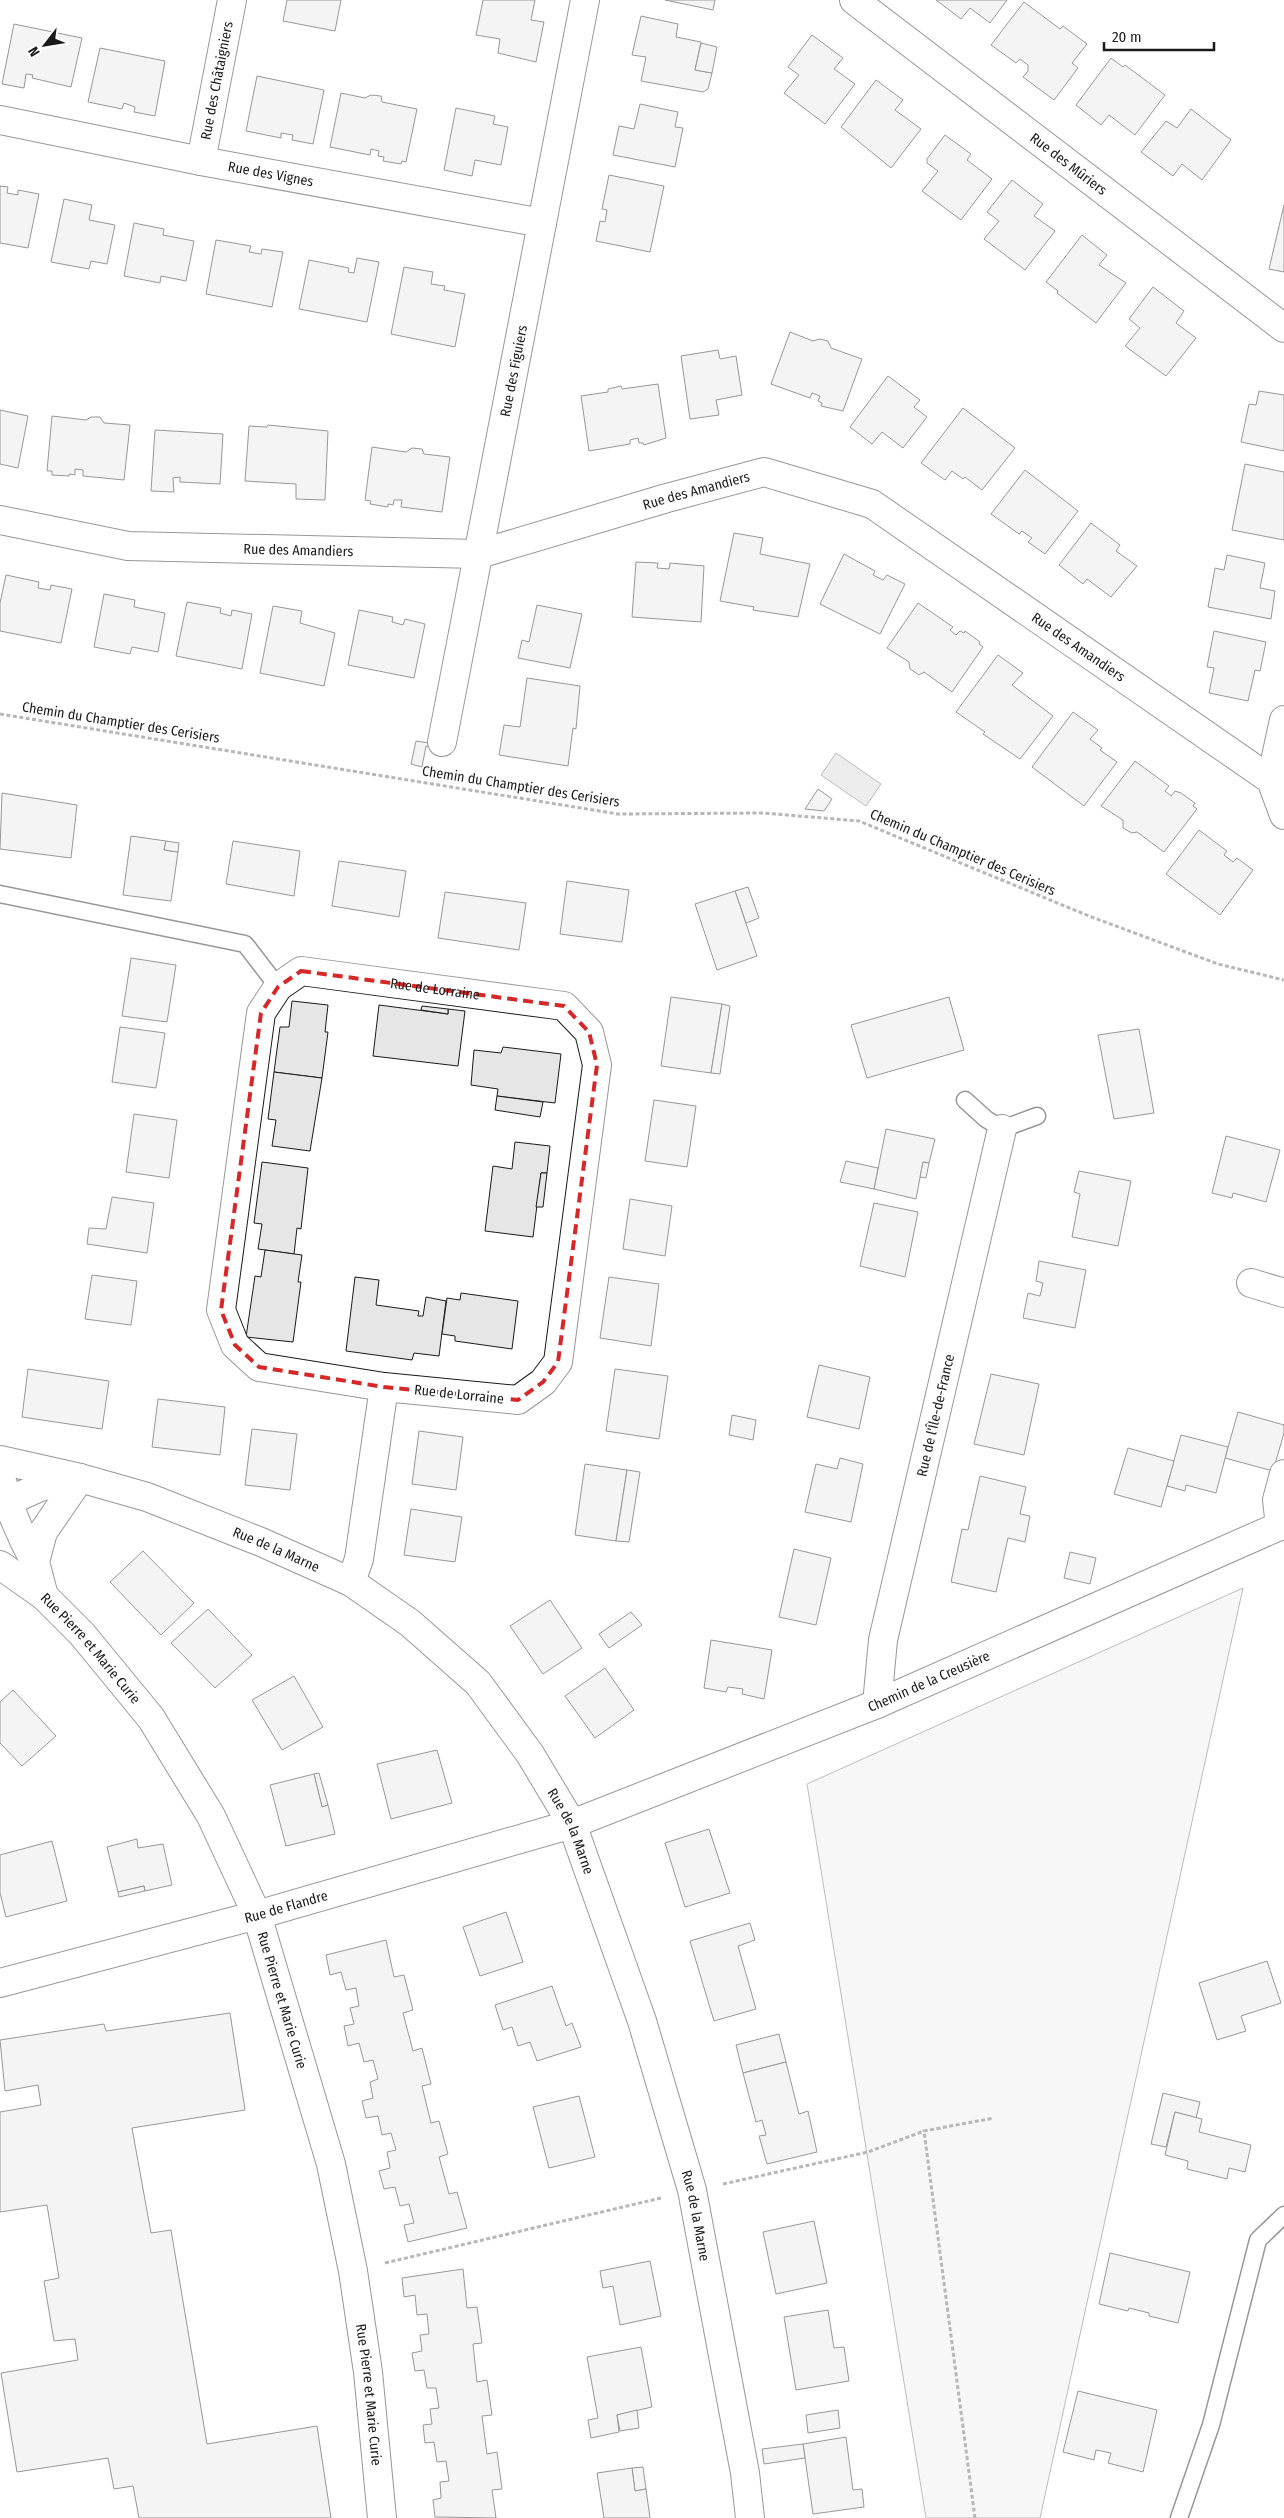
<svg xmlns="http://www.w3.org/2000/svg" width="1284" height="2518" font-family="'Fira Sans Condensed',sans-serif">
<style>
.built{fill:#ededed;stroke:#6a6a6a}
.water{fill:#d7d7d7;stroke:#6a6a6a}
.building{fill:#e6e6e6;stroke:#1a1a1a}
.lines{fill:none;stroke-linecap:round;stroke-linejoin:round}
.lane-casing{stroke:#1a1a1a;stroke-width:19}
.street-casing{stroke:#1a1a1a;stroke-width:30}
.path{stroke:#5f5f5f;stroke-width:3;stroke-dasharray:4 2.5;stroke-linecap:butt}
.lane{stroke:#fff;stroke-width:16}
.street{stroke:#fff;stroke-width:28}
.marked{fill:none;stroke:#d62828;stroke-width:4;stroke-dasharray:10 6;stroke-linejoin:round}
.labels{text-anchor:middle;stroke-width:4;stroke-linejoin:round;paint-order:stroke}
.street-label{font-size:14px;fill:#1a1a1a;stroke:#fff}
</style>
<rect width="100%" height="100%" fill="#fff"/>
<polygon class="built" points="1243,1588 1040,2518 926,2518 807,1784"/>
<polygon class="water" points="836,753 881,784 866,806 821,775"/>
<g class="building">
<polygon points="287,0 341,0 335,31 283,21"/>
<polygon points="483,0 535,0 531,20 544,22 536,62 498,53 500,39 476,35"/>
<polygon points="665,0 715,0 713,10"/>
<polygon points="936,0 1007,0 990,23 970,8 961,19"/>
<polygon points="1024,2 1060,29 1063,26 1087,44 1072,63 1078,68 1054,100 1023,77 1028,71 1028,65 1020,59 1016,63 991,45"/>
<polygon points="641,16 678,24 676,37 701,42 695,70 712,73 708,89 703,92 641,81 646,57 632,55"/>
<polygon points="14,24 82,38 71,87 32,78 33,75 26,74 24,88 2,84"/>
<polygon points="812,35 843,58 834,69 855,84 825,124 784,93 799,75 788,67"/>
<polygon points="701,43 717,47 712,73 695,70"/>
<polygon points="100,48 165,61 155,116 134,112 135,107 124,103 122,109 88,102"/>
<polygon points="1111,58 1123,67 1125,65 1165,95 1135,135 1109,115 1101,125 1076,105"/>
<polygon points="257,76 324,90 313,144 292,140 293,135 281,133 281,138 246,131"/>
<polygon points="876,80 903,100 895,110 921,129 891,168 841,127"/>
<polygon points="341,93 365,98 371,95 381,96 382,102 417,109 406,162 402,161 401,164 383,161 384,157 378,156 379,151 371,149 370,155 330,147"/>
<polygon points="640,104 678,112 675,127 683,128 675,167 613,155 619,126 634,129"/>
<polygon points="456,108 495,116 493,124 508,127 501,165 475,160 472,176 444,170"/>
<polygon points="1191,109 1231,140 1202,180 1182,164 1173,176 1141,152 1166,121 1177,128"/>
<polygon points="945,135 971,154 967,160 992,179 961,220 922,191 938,171 927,163 927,159"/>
<polygon points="609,175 664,186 650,252 596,241 600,221 605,222 607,210 602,209"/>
<polygon points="1012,180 1043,204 1034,216 1055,231 1025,270 984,239 999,221 987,212"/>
<polygon points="0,186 8,187 7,193 18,195 18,190 39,194 28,248 0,243"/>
<polygon points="64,199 92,205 89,220 115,225 107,264 91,261 89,269 51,262"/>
<polygon points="1284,205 1284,272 1269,269"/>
<polygon points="134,223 164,229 163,235 194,241 186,281 161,276 160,283 124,276"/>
<polygon points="1082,235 1107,255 1099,265 1126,283 1096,323 1057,293 1058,291 1046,282"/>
<polygon points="216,240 251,246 249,252 261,254 262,249 283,252 272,307 206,294"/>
<polygon points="357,258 379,262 367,322 299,309 309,260 349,268 348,272 354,273"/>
<polygon points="404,267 433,272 431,284 445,286 444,290 465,294 455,347 391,334"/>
<polygon points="1153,287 1184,311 1176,323 1196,338 1166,376 1125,346 1140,328 1129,319"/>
<polygon points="790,332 813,341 820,339 828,341 831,348 862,359 843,411 821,406 822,403 818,401 820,396 812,393 810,398 771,384"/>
<polygon points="718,350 720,359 736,356 742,395 716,400 719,415 690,419 681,356"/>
<polygon points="888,376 920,400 914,407 927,417 903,448 882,432 872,444 850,427"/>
<polygon points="658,384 666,438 644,445 643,443 639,443 638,438 630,440 630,444 589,451 581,396 608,392 608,389 621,386 622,389"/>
<polygon points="1259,391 1284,395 1284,451 1241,442 1249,404 1256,405"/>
<polygon points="963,408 1015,448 982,490 965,477 963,479 952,471 945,480 921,463"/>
<polygon points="0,410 28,416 18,468 0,464"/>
<polygon points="52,416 86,420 91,417 100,417 104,423 130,425 124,480 83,476 83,470 75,469 75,475 69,474 69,476 52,475 52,471 47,471"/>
<polygon points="268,425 328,431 325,500 296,499 296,484 245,481 249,426 267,427"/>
<polygon points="155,430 223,434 220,484 180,482 180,477 173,478 174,492 151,491"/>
<polygon points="372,447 406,452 412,448 422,449 424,454 450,457 442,512 401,507 402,500 394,500 393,505 388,504 388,507 370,504 371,501 365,500"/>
<polygon points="1245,464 1284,472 1284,540 1232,530"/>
<polygon points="1025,470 1078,511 1045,554 1028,542 1032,538 1022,531 1019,534 991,514"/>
<polygon points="1091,523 1120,545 1116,551 1137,566 1111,597 1087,579 1083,584 1059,565"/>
<polygon points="734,533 763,538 760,554 810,564 798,617 753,610 754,607 720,601"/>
<polygon points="844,554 875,571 873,575 883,580 887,575 905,584 880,634 820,604"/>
<polygon points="1227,555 1265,563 1260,588 1275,591 1271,619 1208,607 1215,568 1224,570"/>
<polygon points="636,562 658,563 657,568 669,569 670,563 704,566 701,622 632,617"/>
<polygon points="6,575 39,582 38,588 50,590 51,585 72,589 61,643 0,631 0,603"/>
<polygon points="104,594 135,600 134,607 165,613 158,652 132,647 130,654 94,647"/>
<polygon points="187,602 221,608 220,613 231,616 232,610 252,614 242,669 176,656"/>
<polygon points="918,603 953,627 950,630 956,635 960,631 964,633 965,631 980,642 979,644 983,647 952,692 924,672 919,675 910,669 909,662 887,648"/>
<polygon points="537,605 582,614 570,668 518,658 522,640 529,642"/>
<polygon points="273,606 302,611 300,623 335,633 324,686 260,673"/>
<polygon points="359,610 393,617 392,622 403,625 405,619 425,624 414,678 348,665"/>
<polygon points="1214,631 1266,642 1260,671 1255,670 1248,701 1209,693 1214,668 1207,667"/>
<polygon points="998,655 1023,673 1012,685 1053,716 1020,759 983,734 985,732 956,712"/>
<polygon points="527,678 580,686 576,729 573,728 568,766 499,755 504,725 520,727"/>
<polygon points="1073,712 1098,730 1090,739 1102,748 1100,750 1117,762 1084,806 1032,767"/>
<polygon points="416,741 429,743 428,747 426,746 422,767 411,764"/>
<polygon points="1135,761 1169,786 1165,791 1171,796 1175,791 1181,793 1195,803 1193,806 1197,809 1164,852 1137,832 1132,833 1123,828 1123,820 1101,806"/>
<polygon points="818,789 832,799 824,811 805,809"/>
<polygon points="2,793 77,805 71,858 0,849"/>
<polygon points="1199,830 1227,851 1224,855 1233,862 1237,858 1253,870 1220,915 1166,874"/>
<polygon points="131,836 166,841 164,850 178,852 171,901 123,895"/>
<polygon points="166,841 179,843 178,852 164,850"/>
<polygon points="233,841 300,851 294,896 226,884"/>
<polygon points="339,861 406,871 399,917 332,906"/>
<polygon points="567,881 629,890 622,942 560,934"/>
<polygon points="748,887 759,918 746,923 735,891"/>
<polygon points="735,891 757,956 717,970 695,904"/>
<polygon points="445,892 526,903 519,950 438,938"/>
<polygon points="131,958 176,965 167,1022 122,1016"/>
<polygon points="671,997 722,1004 711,1073 661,1066"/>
<polygon points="949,997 964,1050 867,1078 851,1025"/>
<polygon points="292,1001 328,1005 325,1032 328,1032 322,1078 274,1072 280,1027 289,1027"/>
<polygon points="722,1004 730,1006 720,1074 711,1073"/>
<polygon points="379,1005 448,1014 448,1009 465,1011 458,1066 373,1056"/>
<polygon points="422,1006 448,1009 448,1014 421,1010"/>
<polygon points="120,1027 165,1033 156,1088 112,1082"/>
<polygon points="1139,1029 1154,1113 1114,1119 1098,1035"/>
<polygon points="503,1047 561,1054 555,1103 497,1096 498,1089 471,1085 474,1050 501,1053"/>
<polygon points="274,1072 322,1078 310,1151 272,1146 276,1120 268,1119"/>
<polygon points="497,1096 543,1102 540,1117 495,1110"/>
<polygon points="654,1100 696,1106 687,1167 645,1161"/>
<polygon points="134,1114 177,1120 169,1178 126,1172"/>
<polygon points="886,1129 935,1139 929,1163 923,1162 916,1199 874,1189"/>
<polygon points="1226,1136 1280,1150 1266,1202 1233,1193 1232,1198 1212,1193"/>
<polygon points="515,1142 550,1146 547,1173 541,1173 533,1237 485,1231 493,1166 512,1169"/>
<polygon points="846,1161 878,1168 874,1189 840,1182"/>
<polygon points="262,1162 308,1168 301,1229 297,1228 294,1254 258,1249 262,1224 254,1223"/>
<polygon points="923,1162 929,1163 926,1178 920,1177"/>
<polygon points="1079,1171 1131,1181 1118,1246 1072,1237 1080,1194 1074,1192"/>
<polygon points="541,1173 547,1173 543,1207 536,1207"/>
<polygon points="112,1197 154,1203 147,1253 87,1244 89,1228 106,1229"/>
<polygon points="630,1199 672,1206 665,1256 623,1249"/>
<polygon points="874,1203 918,1212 905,1277 860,1266"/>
<polygon points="265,1250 302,1255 298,1282 301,1282 293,1342 246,1337 255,1276 261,1277"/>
<polygon points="1039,1261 1086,1270 1075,1328 1023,1318 1028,1293 1040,1296 1043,1283 1036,1281"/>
<polygon points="92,1275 137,1281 131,1325 85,1319"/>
<polygon points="355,1277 379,1280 376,1305 419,1311 418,1316 423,1316 426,1297 446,1301 439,1356 414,1353 412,1360 346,1351"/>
<polygon points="609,1277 659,1284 651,1346 600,1338"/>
<polygon points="461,1293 518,1301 512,1349 455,1341 455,1336 442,1334 447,1298 460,1300"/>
<polygon points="819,1365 870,1377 859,1429 807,1417"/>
<polygon points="28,1369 109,1381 102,1429 22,1417"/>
<polygon points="615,1369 668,1376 659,1439 606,1431"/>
<polygon points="991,1374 1039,1384 1024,1455 974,1444"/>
<polygon points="158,1399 225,1407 220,1455 152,1447"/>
<polygon points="1238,1412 1284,1425 1284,1433 1273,1471 1225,1458"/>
<polygon points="732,1415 756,1420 753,1440 729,1435"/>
<polygon points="252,1429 297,1434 290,1490 245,1485"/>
<polygon points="419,1431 463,1437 456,1490 412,1484"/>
<polygon points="1181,1435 1228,1447 1216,1493 1186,1485 1185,1491 1167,1486"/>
<polygon points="1128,1448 1174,1461 1161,1507 1114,1494"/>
<polygon points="840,1458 863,1464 851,1522 805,1512 816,1464 837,1469"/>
<polygon points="585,1464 627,1470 616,1541 575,1535"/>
<polygon points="627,1470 640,1472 629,1542 616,1541"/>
<polygon points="980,1476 1026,1487 1020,1514 1030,1516 1025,1542 1008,1538 996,1592 951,1582 962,1529 968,1530"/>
<polygon points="411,1509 462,1517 455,1562 404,1555"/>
<polygon points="794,1549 831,1558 816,1625 779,1617"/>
<polygon points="143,1551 194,1603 161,1635 110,1582"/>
<polygon points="1070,1552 1096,1558 1090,1584 1064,1578"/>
<polygon points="550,1600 582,1648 543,1674 510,1626"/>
<polygon points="208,1609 252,1655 215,1688 171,1643"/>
<polygon points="631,1612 642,1625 609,1648 599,1634"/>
<polygon points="711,1640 772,1650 764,1699 742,1694 743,1689 728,1687 726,1692 704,1688"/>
<polygon points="605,1668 634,1710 595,1738 565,1696"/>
<polygon points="294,1676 323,1727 282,1750 252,1700"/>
<polygon points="13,1690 56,1736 22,1766 0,1743 0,1702"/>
<polygon points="437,1750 452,1803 391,1819 377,1764"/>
<polygon points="319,1773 328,1805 322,1807 314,1774"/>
<polygon points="314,1774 322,1807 328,1805 335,1834 286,1846 270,1785"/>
<polygon points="709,1829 730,1893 685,1907 665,1843"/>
<polygon points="137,1839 138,1848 163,1844 172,1885 145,1891 144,1886 118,1892 107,1847"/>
<polygon points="52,1841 67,1901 6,1917 0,1893 0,1855"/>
<polygon points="144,1886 145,1891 119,1897 118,1892"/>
<polygon points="506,1912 523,1962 480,1976 463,1927"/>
<polygon points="750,1923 755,1940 738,1946 756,2009 714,2021 690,1941"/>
<polygon points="386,1940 394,1977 404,1975 413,2010 403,2013 413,2051 422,2048 431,2084 422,2086 431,2123 439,2121 448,2154 439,2157 449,2194 457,2192 467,2228 408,2242 404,2225 414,2223 409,2204 400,2206 395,2187 384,2189 379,2171 390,2168 387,2152 396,2150 391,2133 382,2135 378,2116 366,2118 362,2101 373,2098 370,2082 378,2079 373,2060 364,2062 359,2043 348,2046 344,2026 354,2024 350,2008 359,2006 356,1988 346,1990 341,1972 330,1975 326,1955"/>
<polygon points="1267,1961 1281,2003 1241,2016 1246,2031 1217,2040 1199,1983"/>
<polygon points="552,1986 566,2026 572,2023 581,2047 537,2061 530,2042 518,2046 512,2027 503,2030 495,2005"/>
<polygon points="230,2013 245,2110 132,2128 151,2233 171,2230 207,2444 317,2426 331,2518 139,2518 133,2486 114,2489 108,2458 17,2472 1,2373 78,2360 75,2339 54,2341 44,2281 59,2278 47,2205 0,2212 0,2112 41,2105 38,2085 5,2091 0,2040 104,2024 106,2031"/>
<polygon points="779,2034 786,2062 743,2073 736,2045"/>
<polygon points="786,2062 799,2114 808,2111 817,2152 767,2164 759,2136 766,2135 762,2120 756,2122 743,2073"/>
<polygon points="1163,2093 1200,2102 1196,2118 1175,2112 1166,2147 1151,2144"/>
<polygon points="579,2096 595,2157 549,2168 533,2107"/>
<polygon points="1175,2112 1202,2119 1199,2132 1251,2145 1245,2172 1229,2168 1227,2179 1187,2169 1188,2161 1165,2155"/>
<polygon points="814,2221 827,2283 776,2294 763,2232"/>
<polygon points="1110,2253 1190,2272 1178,2323 1149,2316 1149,2313 1129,2308 1128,2311 1099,2304"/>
<polygon points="650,2261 661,2316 620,2325 613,2286 603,2288 600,2271"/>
<polygon points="463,2269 467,2308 477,2307 482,2343 473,2344 477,2382 487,2380 492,2415 482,2416 487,2454 497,2452 502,2489 492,2490 496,2518 435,2517 433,2500 441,2498 440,2482 449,2481 446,2461 437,2462 434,2442 425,2443 423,2425 432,2424 430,2409 439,2408 436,2388 427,2388 424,2370 415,2371 412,2353 422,2351 420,2335 429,2334 427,2314 417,2315 415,2295 404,2297 402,2278"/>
<polygon points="828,2310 834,2348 844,2347 849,2381 796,2390 784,2317"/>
<polygon points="641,2347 652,2407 617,2415 619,2432 591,2438 588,2420 598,2418 587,2357"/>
<polygon points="1078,2391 1157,2410 1143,2472 1108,2463 1111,2453 1096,2450 1094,2460 1063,2452"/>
<polygon points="637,2410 639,2428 620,2431 617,2415"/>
<polygon points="838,2410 840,2428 808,2433 806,2415"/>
<polygon points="846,2437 853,2490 862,2489 864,2507 813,2514 803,2444"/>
<polygon points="803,2444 805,2458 764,2464 762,2449"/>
<polygon points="643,2467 646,2489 635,2491 632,2468"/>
<polygon points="632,2468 635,2491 646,2489 650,2518 604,2518 597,2473"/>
</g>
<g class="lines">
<g class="lane-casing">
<g id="lane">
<polyline points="0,894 245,944 278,987"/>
<polyline points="965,1100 986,1119 1002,1129 1037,1116"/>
<polyline points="1179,2518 1211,2425 1258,2240 1284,2215"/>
</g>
</g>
<g class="street-casing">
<g id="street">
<path id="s1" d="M854 0 1284 328"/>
<path id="s2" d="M0 120 201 161 542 223"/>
<path id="s3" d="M201 161 232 0"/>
<path id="s4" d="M0 520 128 546 479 554 667 498 764 472 872 504 1271 780 1284 815"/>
<path id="s5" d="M442 742 585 0"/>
<polyline points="1271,780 1284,720"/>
<polyline points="1251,1283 1284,1293"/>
<path id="s6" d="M0 1460 80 1478 147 1497 261 1542 351 1582 410 1623 478 1683 530 1754 572 1824 642 2021 692 2190 745 2473 750 2518"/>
<path d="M0 1474C8 1506 19 1533 35 1562"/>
<polyline points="0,1505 40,1487 74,1480"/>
<polyline points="1280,1526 1277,1500 1284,1474"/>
<path id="s7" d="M0 1565 44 1596 82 1634 151 1718 211 1816 257 1915 331 2164 353 2271 368 2372 382 2518"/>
<path id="s8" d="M351 1582 359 1559 384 1387 259 1367 235 1345 221 1310 261 1013 278 987 301 971 564 1006 589 1032 597 1065 558 1362 543 1382 518 1400 384 1387"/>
<polyline points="44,1596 35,1562 43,1532 80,1478"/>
<path id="s9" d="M877 1704 883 1640 1002 1129"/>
<path id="s10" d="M0 1983 257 1915 572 1824 877 1704 1284 1524"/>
</g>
</g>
<g class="path">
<polyline points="0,714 618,814 763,813 859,821 1089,916 1218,964 1284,980"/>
<polyline points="723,2184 868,2152 924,2131"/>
<polyline points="385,2263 661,2198"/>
<polyline points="975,2518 924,2131 994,2118"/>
</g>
<use href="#lane" class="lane"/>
<use href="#street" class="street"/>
</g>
<path d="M0 0H1284V2518H0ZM301 971 564 1006 589 1032 597 1065 558 1362 543 1382 518 1400 384 1387 259 1367 235 1345 221 1310 261 1013 278 987Z" fill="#fff" fill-opacity=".55" fill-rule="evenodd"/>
<path class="marked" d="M301 971 564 1006 589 1032 597 1065 558 1362 543 1382 518 1400 384 1387 259 1367 235 1345 221 1310 261 1013 278 987Z"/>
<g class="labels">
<g class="street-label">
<text dy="5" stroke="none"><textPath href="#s3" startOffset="82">Rue des Châtaigniers</textPath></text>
<text dy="5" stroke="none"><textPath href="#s1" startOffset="270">Rue des Mûriers</textPath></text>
<text dy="5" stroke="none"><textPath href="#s2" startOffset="276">Rue des Vignes</textPath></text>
<text dy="5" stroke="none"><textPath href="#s5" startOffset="378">Rue des Figuiers</textPath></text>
<text dy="5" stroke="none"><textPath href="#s4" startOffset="708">Rue des Amandiers</textPath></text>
<text dy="5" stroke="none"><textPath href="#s4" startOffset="301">Rue des Amandiers</textPath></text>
<text dy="5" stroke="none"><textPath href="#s4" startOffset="1142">Rue des Amandiers</textPath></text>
<text transform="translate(121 722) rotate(9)" y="5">Chemin du Champtier des Cerisiers</text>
<text transform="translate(521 786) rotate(9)" y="5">Chemin du Champtier des Cerisiers</text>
<text transform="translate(963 852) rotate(23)" y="5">Chemin du Champtier des Cerisiers</text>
<text dy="5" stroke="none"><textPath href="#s8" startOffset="889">Rue de Lorraine</textPath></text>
<text transform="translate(459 1394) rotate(6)" y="5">Rue de Lorraine</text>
<text dy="5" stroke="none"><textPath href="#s9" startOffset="295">Rue de l'Île-de-France</textPath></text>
<text dy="5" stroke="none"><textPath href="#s6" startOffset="291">Rue de la Marne</textPath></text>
<text dy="5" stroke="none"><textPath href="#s7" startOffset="124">Rue Pierre et Marie Curie</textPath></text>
<text dy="5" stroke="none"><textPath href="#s10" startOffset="978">Chemin de la Creusière</textPath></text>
<text dy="5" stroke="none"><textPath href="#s6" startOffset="711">Rue de la Marne</textPath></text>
<text dy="5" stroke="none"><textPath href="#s10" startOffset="296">Rue de Flandre</textPath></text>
<text dy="5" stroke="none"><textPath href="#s7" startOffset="529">Rue Pierre et Marie Curie</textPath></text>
<text dy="5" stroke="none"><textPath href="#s6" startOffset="1116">Rue de la Marne</textPath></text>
<text dy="5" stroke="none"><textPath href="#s7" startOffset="934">Rue Pierre et Marie Curie</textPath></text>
</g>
</g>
<g transform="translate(45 45) rotate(239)" stroke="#ffffff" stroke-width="4" paint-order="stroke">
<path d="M0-4L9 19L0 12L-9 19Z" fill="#1a1a1a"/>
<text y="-8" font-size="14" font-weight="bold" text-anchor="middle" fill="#1a1a1a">N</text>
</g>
<path d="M1104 42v8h110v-8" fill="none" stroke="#1a1a1a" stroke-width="2.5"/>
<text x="1112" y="42" font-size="15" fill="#1a1a1a" stroke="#ffffff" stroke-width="4" paint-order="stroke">20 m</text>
</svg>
